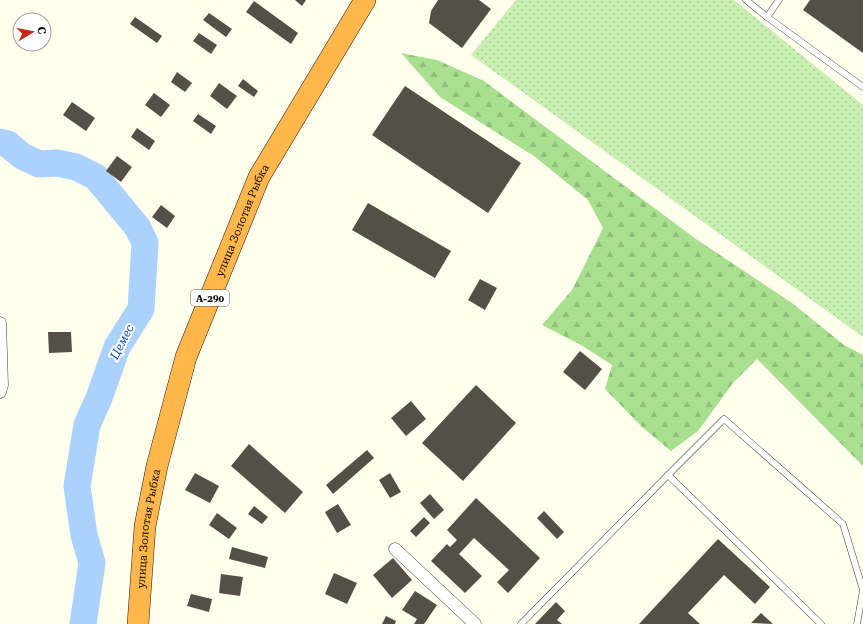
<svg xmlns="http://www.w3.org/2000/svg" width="863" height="624" font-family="'Roboto Serif',serif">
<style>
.grass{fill:url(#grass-dots)}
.forest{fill:url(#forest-firs)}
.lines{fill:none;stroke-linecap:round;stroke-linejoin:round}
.river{stroke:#aad2fd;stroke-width:27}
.building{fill:#564f48}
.lane-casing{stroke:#3f3f3f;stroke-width:7}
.street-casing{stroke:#3f3f3f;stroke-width:13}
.highway-casing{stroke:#1d1d1d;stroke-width:22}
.lane{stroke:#fff;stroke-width:6}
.street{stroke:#fff;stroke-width:12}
.highway{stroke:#ffb64a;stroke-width:21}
.labels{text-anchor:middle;stroke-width:4;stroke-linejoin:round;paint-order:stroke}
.shield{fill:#fff;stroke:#555;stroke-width:1}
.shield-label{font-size:10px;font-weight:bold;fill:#0c0c0c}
.street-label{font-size:11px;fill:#0c0c0c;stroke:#fff}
.water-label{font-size:12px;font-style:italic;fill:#094dab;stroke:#fff}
</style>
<defs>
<pattern id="grass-dots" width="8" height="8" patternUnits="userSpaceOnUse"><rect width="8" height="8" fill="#c8eeb1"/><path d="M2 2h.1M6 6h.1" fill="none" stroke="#abcb97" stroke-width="1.8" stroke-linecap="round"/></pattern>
<pattern id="forest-firs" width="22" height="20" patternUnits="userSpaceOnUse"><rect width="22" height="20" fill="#a8e08f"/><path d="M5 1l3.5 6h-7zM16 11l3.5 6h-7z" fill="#8fbf7a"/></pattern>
</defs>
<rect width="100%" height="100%" fill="#fffeec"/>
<polygon class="grass" points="516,0 734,0 863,105 863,337 471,55"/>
<polygon class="forest" points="401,53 437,60 484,81 696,239 792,303 844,345 863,355 863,466 757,359 733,383 698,431 671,451 642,427 605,389 612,365 581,345 542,325 572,290 603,228 588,200 534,156 440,97"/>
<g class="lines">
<polyline class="river" points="0,142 8,144 22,156 39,164 57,163 76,167 96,177 138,228 145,243 141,309 117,347 99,398 87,425 77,486 84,535 92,563 83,624"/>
</g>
<g class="building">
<polygon points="295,0 306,0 302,6"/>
<polygon points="438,0 479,0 491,9 462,48 429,23 431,11"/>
<polygon points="810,0 863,0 863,53 803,10"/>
<polygon points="254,1 298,33 291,44 246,12"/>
<polygon points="209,13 232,29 226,37 203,20"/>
<polygon points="135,17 162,36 157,43 130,24"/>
<polygon points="199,33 217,45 211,54 193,41"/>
<polygon points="177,72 192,83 185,92 171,82"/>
<polygon points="243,79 258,91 254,97 238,86"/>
<polygon points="219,83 237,96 227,109 210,96"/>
<polygon points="405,86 521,163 488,213 372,135"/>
<polygon points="154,93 170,105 161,117 145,105"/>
<polygon points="72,102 95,118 86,131 63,115"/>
<polygon points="198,114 216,126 211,134 193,121"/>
<polygon points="137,128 155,141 149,150 131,137"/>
<polygon points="117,156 132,167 121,182 106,171"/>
<polygon points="368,203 451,251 435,278 352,230"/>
<polygon points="161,205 175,216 167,228 152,217"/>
<polygon points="480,279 497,288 485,310 468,300"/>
<polygon points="48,332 71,332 72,352 49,353"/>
<polygon points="580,351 602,369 585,390 563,372"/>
<polygon points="476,385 516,423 463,481 422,443"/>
<polygon points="411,401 426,419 406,436 391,418"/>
<polygon points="249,444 303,492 285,513 231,466"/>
<polygon points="367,450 374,458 333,494 326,485"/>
<polygon points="195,473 219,486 210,503 185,490"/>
<polygon points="390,473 401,492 390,498 379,480"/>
<polygon points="430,494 444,510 434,519 420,503"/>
<polygon points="476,498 540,558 508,593 497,582 509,570 474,538 459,554 482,576 465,593 431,561 447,544 450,547 457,540 447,530"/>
<polygon points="338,504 351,525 337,533 325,512"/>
<polygon points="254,506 268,517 262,524 248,514"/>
<polygon points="544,511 564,532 557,539 537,518"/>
<polygon points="217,513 237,528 229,539 209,525"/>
<polygon points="424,517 430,523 416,537 410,531"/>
<polygon points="718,539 770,587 755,604 724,575 688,613 700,624 639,624"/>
<polygon points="232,547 268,557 265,568 229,559"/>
<polygon points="393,558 412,580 392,598 373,575"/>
<polygon points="334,573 357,583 347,604 325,594"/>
<polygon points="221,574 243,577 240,596 219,593"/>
<polygon points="415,591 437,605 424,624 414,624 417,619 402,610"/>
<polygon points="191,594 212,599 209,612 187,606"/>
<polygon points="556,602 565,611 557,620 562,624 535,624"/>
<polygon points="761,613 773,624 751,623"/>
<polygon points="386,616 396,621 395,624 382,624"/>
</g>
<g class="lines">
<g class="lane-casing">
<g id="lane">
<polyline points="746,0 767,17"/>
<polyline points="779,0 767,17 863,87"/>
<polyline points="668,475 724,419 843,524 863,590 857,624"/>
<polyline points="521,624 668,475 821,624"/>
</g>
</g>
<g class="street-casing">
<g id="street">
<polyline points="0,323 2,385 0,392"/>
<polyline points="395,549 475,624"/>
</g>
</g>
<g class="highway-casing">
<g id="highway">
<path id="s1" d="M138 624 145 526 157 466 186 357 259 177 365 0"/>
</g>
</g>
<use href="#lane" class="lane"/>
<use href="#street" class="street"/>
<use href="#highway" class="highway"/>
</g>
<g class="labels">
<rect class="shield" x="191" y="290" width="38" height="16" rx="3"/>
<g class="shield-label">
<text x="210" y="302">А-290</text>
</g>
<g class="street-label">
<text dy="4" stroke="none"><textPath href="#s1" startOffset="420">улица Золотая Рыбка</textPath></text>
<text dy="4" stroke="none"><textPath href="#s1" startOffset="96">улица Золотая Рыбка</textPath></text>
</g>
<g class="water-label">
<text transform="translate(122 342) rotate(-63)" y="4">Цемес</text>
</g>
</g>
<g transform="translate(32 32) rotate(80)"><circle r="19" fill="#ffffff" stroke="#9e9e9e"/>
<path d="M0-3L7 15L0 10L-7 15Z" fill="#cb2716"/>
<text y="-6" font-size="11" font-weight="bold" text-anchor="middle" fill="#0c0c0c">С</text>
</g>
</svg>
